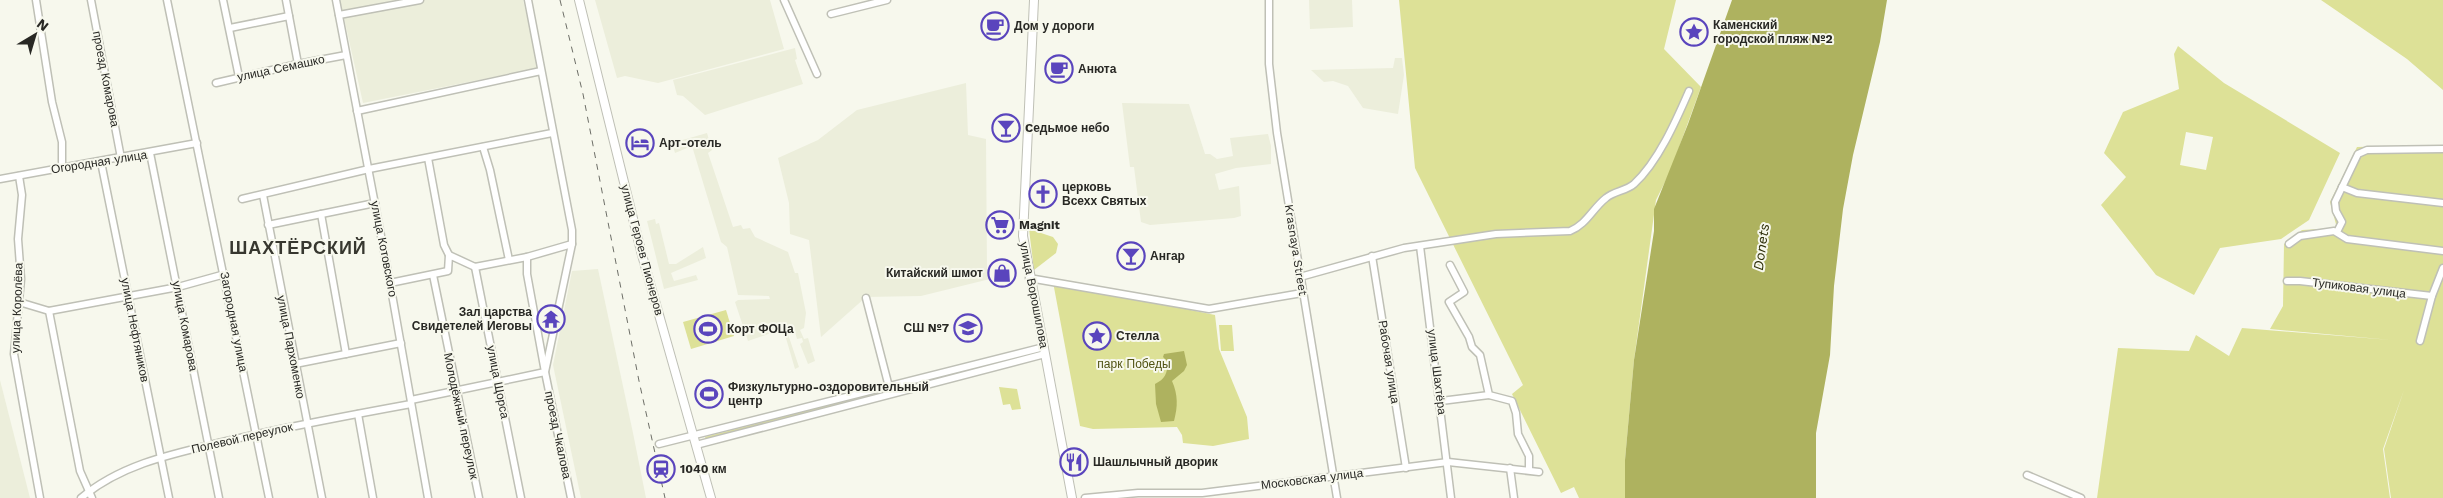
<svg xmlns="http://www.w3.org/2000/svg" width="2443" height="498" font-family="'Work Sans',sans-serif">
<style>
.built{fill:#eceedb}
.green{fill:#dde197;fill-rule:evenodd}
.water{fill:#aeb25f}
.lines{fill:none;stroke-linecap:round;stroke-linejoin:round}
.minor-casing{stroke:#bfc0b6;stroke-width:9}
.major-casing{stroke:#bfc0b6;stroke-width:10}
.minor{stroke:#fff;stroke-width:6}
.major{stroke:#fff;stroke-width:8}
.rail{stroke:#6d6e67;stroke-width:1;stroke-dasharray:6 6;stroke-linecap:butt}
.labels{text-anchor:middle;stroke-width:4;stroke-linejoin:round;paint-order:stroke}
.poi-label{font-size:12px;font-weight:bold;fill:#282824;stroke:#f7f8ed;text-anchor:start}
.street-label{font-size:12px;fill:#282824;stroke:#f7f8ed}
.park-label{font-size:12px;fill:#515314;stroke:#f7f8ed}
.water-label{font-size:14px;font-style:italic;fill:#2e2f0a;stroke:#f7f8ed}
.district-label{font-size:18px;font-weight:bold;letter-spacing:1px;fill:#37372f;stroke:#f7f8ed}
</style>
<rect width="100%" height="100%" fill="#f7f8ed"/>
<g class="built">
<polygon points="340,0 523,0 539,68 363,103"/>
<polygon points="595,0 770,0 784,49 658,83 625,76 617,78"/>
<polygon points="1309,0 1352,0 1353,27 1310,29"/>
<polygon points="795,48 797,59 795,60 803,84 705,115 683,96 677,95 673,80"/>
<polygon points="1395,58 1402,58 1404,75 1398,114 1363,108 1348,86 1333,81 1324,82 1311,70 1393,68"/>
<polygon points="966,83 968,135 986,139 987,269 994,278 921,296 866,297 821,337 809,240 790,234 789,203 778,158 818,140 857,110"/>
<polygon points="1122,103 1189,104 1205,154 1210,154 1217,159 1233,156 1230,138 1268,134 1271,146 1271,164 1236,168 1215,174 1219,190 1239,186 1241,216 1234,218 1150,225 1141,222 1134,167 1130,167"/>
<polygon points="707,133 712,150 708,153 733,227 741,225 743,229 750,228 755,237 788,252 795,273 798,273 806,313 804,328 800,330 804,339 808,338 815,361 808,364 800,344 803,342 802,338 797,339 793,325 786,328 799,367 795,369 783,328 778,326 771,333 748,341 735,302 738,300 770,299 769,296 738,295 727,247 721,242 692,146 675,153 672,143"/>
<polygon points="655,219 656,224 659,223 669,264 676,264 703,247 706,258 671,273 674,281 696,275 698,280 664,289 647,221"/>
<polygon points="598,269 633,433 646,498 581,498 553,365 572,271"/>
<polygon points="0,380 30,498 0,498"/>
</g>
<g class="green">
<polygon points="1399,0 1676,0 1664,49 1701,87 1670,172 1656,200 1634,360 1625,460 1625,498 1579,498 1574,487 1561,493 1512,394 1523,385 1415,168"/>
<polygon points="2321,0 2443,0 2443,90 2407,59"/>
<path d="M2178 46 2224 83 2340 153 2309 220 2281 239 2220 248 2194 295 2156 275 2101 205 2126 177 2104 153 2123 112 2179 89 2174 54ZM2186 132 2213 137 2206 170 2180 165Z"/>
<polygon points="2443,145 2443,498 2391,498 2384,449 2404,390 2383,449 2390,498 2097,498 2118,348 2189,351 2196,335 2229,356 2242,328 2391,340 2270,329 2283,306 2284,244 2302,230 2337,228 2330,202 2357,147"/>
<polygon points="1029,229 1053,237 1058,244 1056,253 1034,270"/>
<polygon points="1053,282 1215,315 1219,349 1247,417 1249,439 1213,446 1183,443 1182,435 1177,427 1093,429 1080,426"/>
<polygon points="726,310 734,336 691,349 683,322"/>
<polygon points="1219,325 1232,325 1234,351 1221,351"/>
<polygon points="1027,354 888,394 706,439 705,437"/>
<polygon points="999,387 1017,389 1021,409 1012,410 1010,404 1003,405"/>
</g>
<g class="water">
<polygon points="1732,0 1887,0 1880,42 1853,155 1843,209 1834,286 1830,355 1816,433 1816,498 1625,498 1625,460 1634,360 1654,231 1654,209 1688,124"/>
<path d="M1184 351 1187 365 1184 371 1172 381C1178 395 1178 406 1174 421L1161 422 1156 404 1155 384C1165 379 1167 374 1168 362L1163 357 1164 354Z"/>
</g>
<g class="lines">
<g class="minor-casing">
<g id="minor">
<polyline points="36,0 52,102 62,142 62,167"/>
<polyline points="91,0 121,158"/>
<polyline points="167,0 269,498"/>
<polyline points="223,0 239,77"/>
<polyline points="286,0 298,64"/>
<polyline points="336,0 390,283 428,498"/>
<polyline points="528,0 572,230 572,244 545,372 571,498"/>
<polyline points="784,0 817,74"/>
<polyline points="1269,0 1269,64 1277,133 1337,498"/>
<polyline points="831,14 887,0"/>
<polyline points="339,15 420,0"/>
<polyline points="230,28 289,16"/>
<polyline points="216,83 298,64 346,55"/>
<polyline points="357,111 541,71"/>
<polyline points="483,147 490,170 509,260"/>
<polyline points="150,153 219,498"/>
<polyline points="428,158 444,245 449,255"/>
<polyline points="101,162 169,498"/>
<polyline points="19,176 22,195 18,239 21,279 14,354 40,498"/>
<polyline points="0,179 197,143"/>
<polyline points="2342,187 2357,193 2443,203"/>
<polyline points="263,195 322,498"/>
<polyline points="242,199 369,169 552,133"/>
<polyline points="321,214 346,354"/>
<polyline points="268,225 375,203"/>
<polyline points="2337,232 2342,222 2336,211 2335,202 2358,154 2367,150 2443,149"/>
<polyline points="2289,244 2300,236 2334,231 2347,239 2443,251"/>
<polyline points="1420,246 1451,498"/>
<polyline points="1372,256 1406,468"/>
<polyline points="1450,265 1464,292 1449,302 1469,337 1472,347 1480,355 1489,395 1512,401 1516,413 1518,434 1529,456 1529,470"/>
<polyline points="475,267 521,498"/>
<polyline points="433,275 479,498"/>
<path d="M1300 277 1404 248 1496 234 1570 231C1586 225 1593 208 1606 198 1614 191 1626 191 1634 184 1658 162 1676 121 1689 91"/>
<polyline points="1029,278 1209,309 1302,293"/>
<polyline points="2287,281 2300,281 2432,296"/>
<polyline points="390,283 448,271 449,255 475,267 527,257 572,244"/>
<polyline points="866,298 889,387"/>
<polyline points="19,302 49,311 178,287 225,274"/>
<polyline points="49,311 80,471 92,498"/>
<polyline points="2420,341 2432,296 2443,268"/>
<polyline points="295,364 401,343"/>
<polyline points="411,400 545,372 527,274 527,257"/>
<polyline points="1441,401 1489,395"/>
<polyline points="358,414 373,498"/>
<polyline points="659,444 1044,347"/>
<polyline points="696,445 1045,354"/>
<polyline points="1510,468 1514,498"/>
<polyline points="2027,475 2081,498"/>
<path d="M81 498C119 466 167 455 214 444 279 428 345 416 411 404"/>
<polyline points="1085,498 1138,493 1202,493 1448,462 1539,472"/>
</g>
</g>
<g class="major-casing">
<g id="major">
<polyline points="579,0 642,255 711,498"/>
<polyline points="1034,0 1023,236 1072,498"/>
</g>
</g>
<use href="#minor" class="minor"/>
<use href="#major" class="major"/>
<polyline class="rail" points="560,0 583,94 639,381 665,498"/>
</g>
<defs>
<g id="cafe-ring" transform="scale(1.4375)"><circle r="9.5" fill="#f7f8ed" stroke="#5a45bd" stroke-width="1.5"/><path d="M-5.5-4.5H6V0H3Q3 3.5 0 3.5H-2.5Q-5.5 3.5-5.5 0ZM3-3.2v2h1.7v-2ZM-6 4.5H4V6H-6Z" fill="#5a45bd"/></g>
<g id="sight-ring" transform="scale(1.4375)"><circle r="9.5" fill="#f7f8ed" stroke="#5a45bd" stroke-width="1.5"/><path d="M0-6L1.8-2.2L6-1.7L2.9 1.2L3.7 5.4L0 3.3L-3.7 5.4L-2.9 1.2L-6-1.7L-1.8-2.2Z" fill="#5a45bd"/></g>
<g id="bar-ring" transform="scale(1.4375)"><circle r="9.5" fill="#f7f8ed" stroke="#5a45bd" stroke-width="1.5"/><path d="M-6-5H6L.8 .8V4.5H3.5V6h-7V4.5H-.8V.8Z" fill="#5a45bd"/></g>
<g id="hotel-ring" transform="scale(1.4375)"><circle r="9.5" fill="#f7f8ed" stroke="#5a45bd" stroke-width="1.5"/><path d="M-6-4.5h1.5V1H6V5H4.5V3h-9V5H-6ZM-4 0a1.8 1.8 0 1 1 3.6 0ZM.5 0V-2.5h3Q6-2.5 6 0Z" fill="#5a45bd"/></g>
<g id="church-ring" transform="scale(1.4375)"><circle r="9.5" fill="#f7f8ed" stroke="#5a45bd" stroke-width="1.5"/><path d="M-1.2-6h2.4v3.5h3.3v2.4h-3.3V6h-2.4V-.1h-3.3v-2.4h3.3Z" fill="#5a45bd"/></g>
<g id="supermarket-ring" transform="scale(1.4375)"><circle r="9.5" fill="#f7f8ed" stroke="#5a45bd" stroke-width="1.5"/><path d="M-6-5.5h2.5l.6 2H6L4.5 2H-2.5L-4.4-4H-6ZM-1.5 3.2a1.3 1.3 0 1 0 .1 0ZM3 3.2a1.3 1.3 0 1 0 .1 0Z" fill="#5a45bd"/></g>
<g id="shop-ring" transform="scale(1.4375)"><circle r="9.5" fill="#f7f8ed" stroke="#5a45bd" stroke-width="1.5"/><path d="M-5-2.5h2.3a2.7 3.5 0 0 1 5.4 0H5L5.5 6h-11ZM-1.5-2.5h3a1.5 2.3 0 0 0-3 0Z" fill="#5a45bd"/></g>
<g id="temple-ring" transform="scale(1.4375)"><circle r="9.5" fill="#f7f8ed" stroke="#5a45bd" stroke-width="1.5"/><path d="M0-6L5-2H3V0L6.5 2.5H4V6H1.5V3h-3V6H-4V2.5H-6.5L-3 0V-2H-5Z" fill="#5a45bd"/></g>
<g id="school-ring" transform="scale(1.4375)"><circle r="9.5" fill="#f7f8ed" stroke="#5a45bd" stroke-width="1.5"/><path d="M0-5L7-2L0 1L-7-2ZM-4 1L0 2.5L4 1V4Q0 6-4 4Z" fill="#5a45bd"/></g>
<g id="stadium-ring" transform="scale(1.4375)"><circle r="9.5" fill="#f7f8ed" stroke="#5a45bd" stroke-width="1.5"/><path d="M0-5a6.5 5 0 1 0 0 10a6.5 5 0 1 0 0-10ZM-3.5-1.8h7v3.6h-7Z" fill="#5a45bd"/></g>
<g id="restaurant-ring" transform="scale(1.4375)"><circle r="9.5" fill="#f7f8ed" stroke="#5a45bd" stroke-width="1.5"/><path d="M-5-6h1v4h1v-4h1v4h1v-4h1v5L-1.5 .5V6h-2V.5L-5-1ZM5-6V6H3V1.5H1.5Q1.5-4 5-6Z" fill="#5a45bd"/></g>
<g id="station-ring" transform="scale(1.4375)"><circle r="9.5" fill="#f7f8ed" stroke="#5a45bd" stroke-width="1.5"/><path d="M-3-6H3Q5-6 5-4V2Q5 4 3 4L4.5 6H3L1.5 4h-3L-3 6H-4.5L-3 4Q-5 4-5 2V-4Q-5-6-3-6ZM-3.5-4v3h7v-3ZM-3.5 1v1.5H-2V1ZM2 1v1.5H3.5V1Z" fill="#5a45bd"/></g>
</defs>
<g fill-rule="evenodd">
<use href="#cafe-ring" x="995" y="26"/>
<use href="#sight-ring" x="1694" y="32"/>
<use href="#cafe-ring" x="1059" y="69"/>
<use href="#bar-ring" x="1006" y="128"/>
<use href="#hotel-ring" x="640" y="143"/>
<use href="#church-ring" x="1043" y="194"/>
<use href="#supermarket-ring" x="1000" y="225"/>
<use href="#bar-ring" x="1131" y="256"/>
<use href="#shop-ring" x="1002" y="273"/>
<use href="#temple-ring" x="551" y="319"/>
<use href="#school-ring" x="968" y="328"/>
<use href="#stadium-ring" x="708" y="329"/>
<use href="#sight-ring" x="1097" y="336"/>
<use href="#stadium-ring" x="709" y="394"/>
<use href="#restaurant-ring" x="1074" y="462"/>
<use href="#station-ring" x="661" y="469"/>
</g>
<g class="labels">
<g class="poi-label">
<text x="1713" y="29">Каменский<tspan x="1713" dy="14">городской пляж №2</tspan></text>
<text x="1014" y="30">Дом у дороги</text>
<text x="1078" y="73">Анюта</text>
<text x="1025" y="132">Cедьмое небо</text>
<text x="659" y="147">Арт-отель</text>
<text x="1062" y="191">церковь<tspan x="1062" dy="14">Всехх Святых</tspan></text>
<text x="1019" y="229">Magnit</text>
<text x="1150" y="260">Ангар</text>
<text x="983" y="277" text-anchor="end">Китайский шмот</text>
<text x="532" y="316" text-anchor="end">Зал царства<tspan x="532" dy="14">Свидетелей Иеговы</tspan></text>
<text x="949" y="332" text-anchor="end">СШ №7</text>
<text x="727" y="333">Корт ФОЦа</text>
<text x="1116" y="340">Стелла</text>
<text x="728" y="391">Физкультурно-оздоровительный<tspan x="728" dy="14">центр</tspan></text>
<text x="1093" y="466">Шашлычный дворик</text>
<text x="680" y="473">1040 км</text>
</g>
<g class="street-label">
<text transform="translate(281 68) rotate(-12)" y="4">улица Семашко</text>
<text transform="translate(106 79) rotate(79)" y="4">проезд Комарова</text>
<text transform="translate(99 162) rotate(-9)" y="4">Огородная улица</text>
<text transform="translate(384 249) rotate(79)" y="4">улица Котовского</text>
<text transform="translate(642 250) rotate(75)" y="4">улица Героев Пионеров</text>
<text transform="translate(1296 250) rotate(81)" y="4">Krasnaya Street</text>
<text transform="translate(2359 288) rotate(7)" y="4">Тупиковая улица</text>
<text transform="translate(1034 295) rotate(79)" y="4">улица Ворошилова</text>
<text transform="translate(17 308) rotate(-88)" y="4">улица Королёва</text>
<text transform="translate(234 322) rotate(79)" y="4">Загородная улица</text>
<text transform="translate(185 326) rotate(79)" y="4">улица Комарова</text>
<text transform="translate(135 330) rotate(79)" y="4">улица Нефтяников</text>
<text transform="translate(291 347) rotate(79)" y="4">улица Пархоменко</text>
<text transform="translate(1389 362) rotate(81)" y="4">Рабочая улица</text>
<text transform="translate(1437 372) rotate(83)" y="4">улица Шахтёра</text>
<text transform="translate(498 382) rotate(79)" y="4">улица Щорса</text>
<text transform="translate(461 416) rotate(78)" y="4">Молодёжный переулок</text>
<text transform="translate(558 435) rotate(78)" y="4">проезд Чкалова</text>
<text transform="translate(242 438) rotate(-13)" y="4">Полевой переулок</text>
<text transform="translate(1312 479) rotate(-7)" y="4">Московская улица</text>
</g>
<g class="park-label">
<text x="1134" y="368">парк Победы</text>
</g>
<g class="water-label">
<text transform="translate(1761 247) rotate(-82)" y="5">Donets</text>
</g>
<g class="district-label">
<text x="298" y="254">ШАХТЁРСКИЙ</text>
</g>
</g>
<g transform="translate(35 35) rotate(38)" stroke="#f7f8ed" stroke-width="4" paint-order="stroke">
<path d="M0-4L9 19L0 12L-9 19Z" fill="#282824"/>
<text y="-8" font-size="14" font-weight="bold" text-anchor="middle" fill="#282824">N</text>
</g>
</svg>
